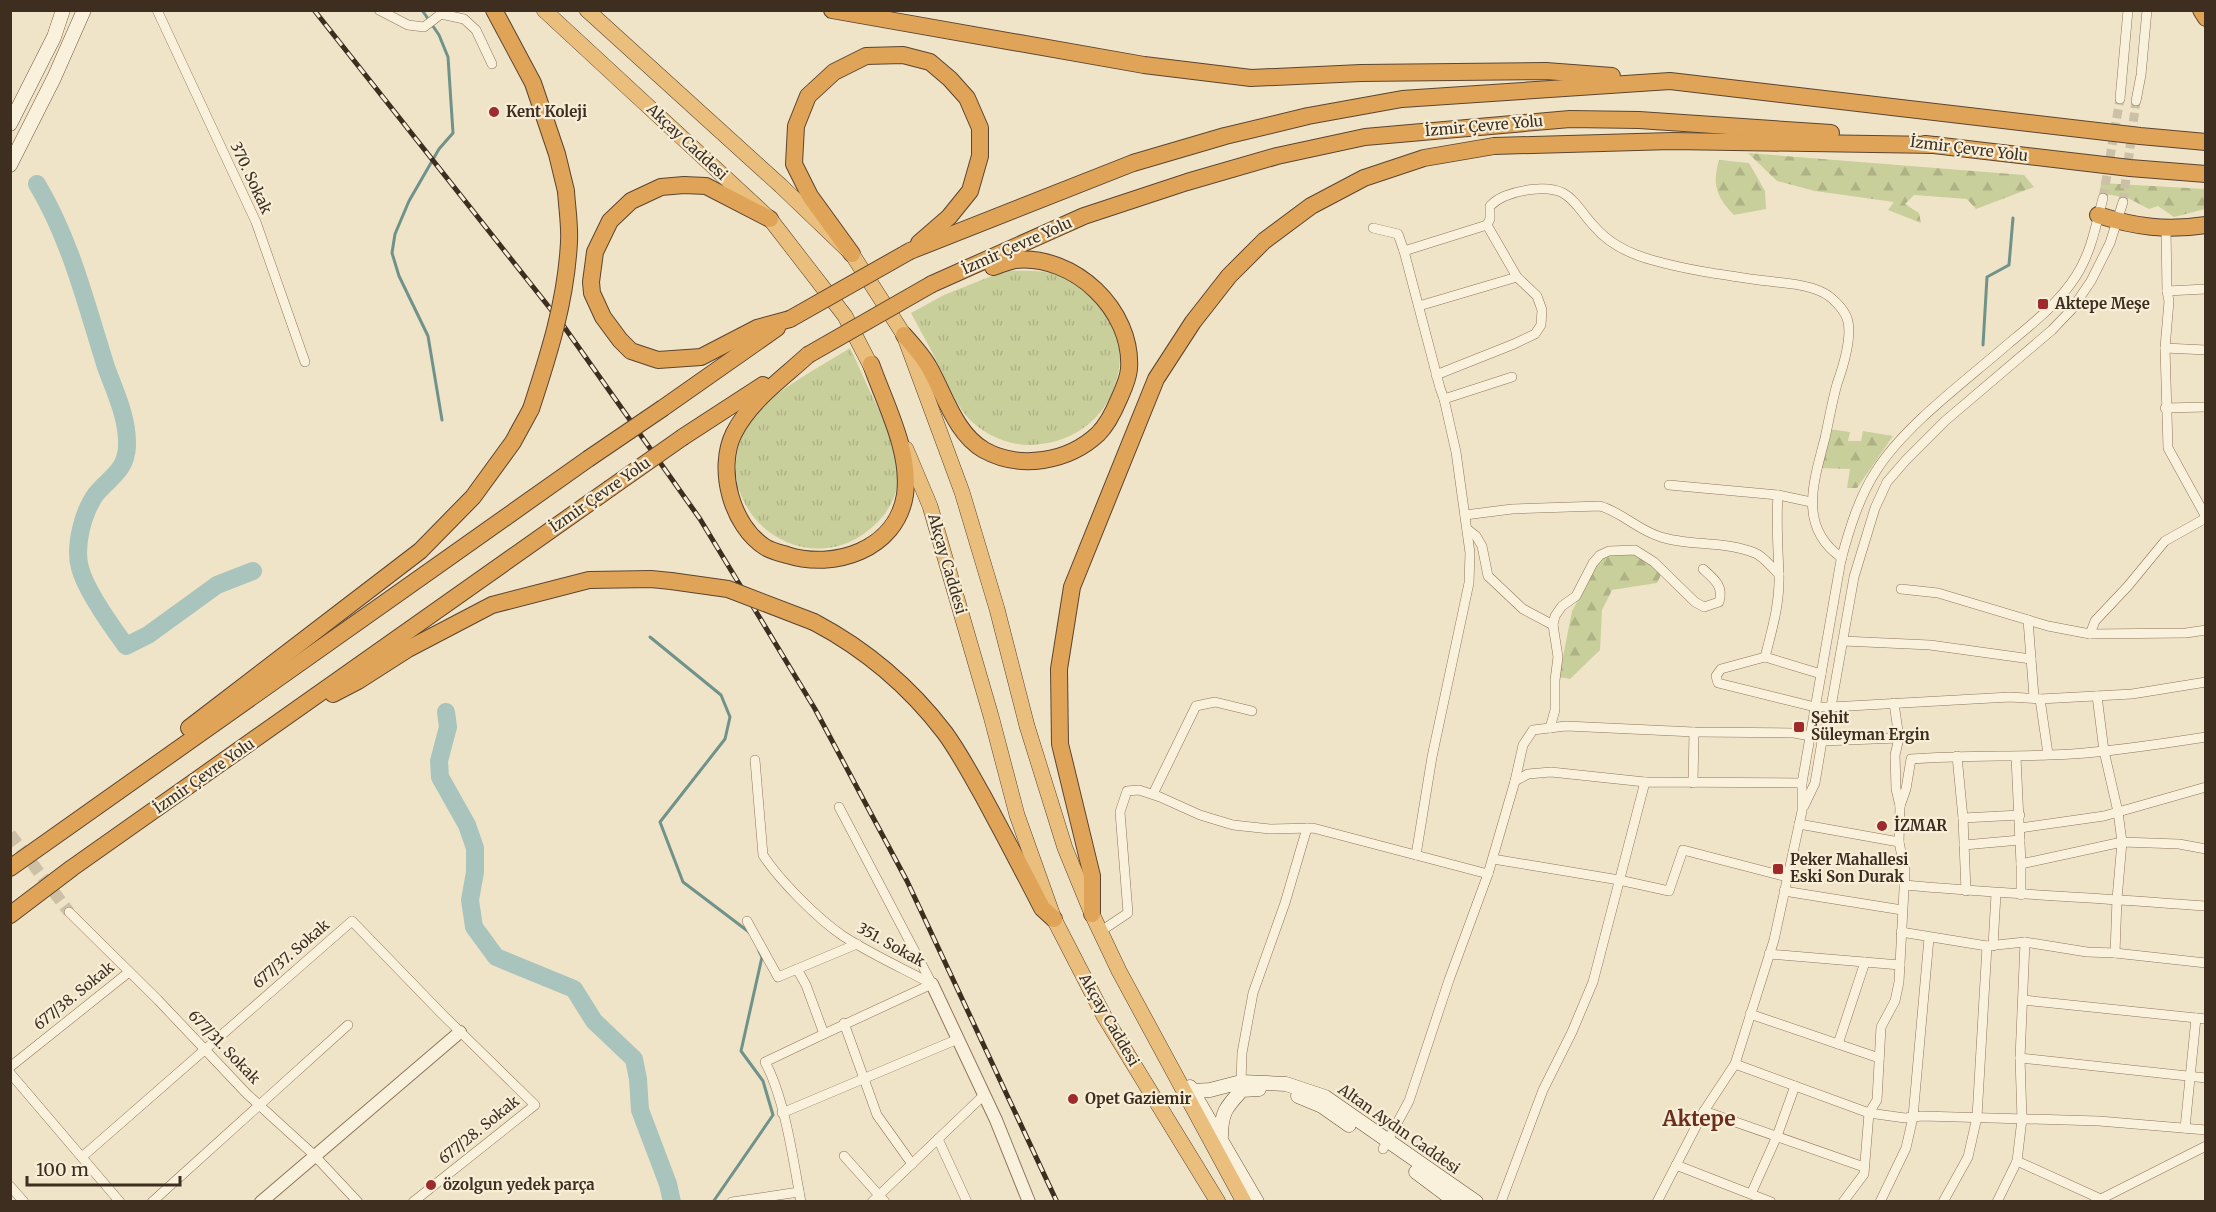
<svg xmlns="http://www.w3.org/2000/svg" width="2216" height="1212" font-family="Merriweather,serif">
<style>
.grass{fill:url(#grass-tufts)}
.forest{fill:url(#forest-firs)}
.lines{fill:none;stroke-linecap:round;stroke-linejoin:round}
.stream{stroke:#6f938a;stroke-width:3}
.river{stroke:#a9c4bc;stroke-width:18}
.minor-tunnel{stroke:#ccc0a6;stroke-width:9;stroke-dasharray:9 4.5;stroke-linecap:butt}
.tertiary-tunnel{stroke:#ccc0a6;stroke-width:12;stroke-dasharray:12 6;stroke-linecap:butt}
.minor-casing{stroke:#8d765c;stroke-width:10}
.tertiary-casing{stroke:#8d765c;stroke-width:14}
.secondary-casing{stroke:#6f573f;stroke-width:15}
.trunk-casing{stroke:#5b4430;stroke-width:16}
.motorway-casing{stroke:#5b4430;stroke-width:18}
.minor{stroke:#faf1dc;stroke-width:9}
.tertiary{stroke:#faf1dc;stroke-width:12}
.secondary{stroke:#faf1dc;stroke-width:14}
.trunk{stroke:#eabe7c;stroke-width:15}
.motorway{stroke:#e0a458;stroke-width:16}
.rail-casing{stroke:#3d2e20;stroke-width:5}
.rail{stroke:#f7eed8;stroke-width:3;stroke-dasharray:9;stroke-linecap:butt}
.motorway-bridge-casing{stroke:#5b4430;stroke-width:18;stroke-linecap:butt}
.motorway-bridge{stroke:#e0a458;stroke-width:16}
.poi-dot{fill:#9e2a2b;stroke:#f7eed8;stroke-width:2}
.labels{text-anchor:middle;stroke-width:4.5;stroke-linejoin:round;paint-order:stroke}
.poi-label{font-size:15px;font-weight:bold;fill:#3d2e20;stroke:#f7eed8;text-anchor:start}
.street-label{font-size:15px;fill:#3d2e20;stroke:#f7eed8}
.district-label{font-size:21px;font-weight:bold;fill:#6b2e1e;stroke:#f7eed8}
</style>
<defs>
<pattern id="grass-tufts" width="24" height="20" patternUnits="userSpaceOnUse" patternTransform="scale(1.5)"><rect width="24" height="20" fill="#c9cf9b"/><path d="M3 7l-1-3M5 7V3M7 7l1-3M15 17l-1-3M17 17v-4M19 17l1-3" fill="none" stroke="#aeb285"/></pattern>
<pattern id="forest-firs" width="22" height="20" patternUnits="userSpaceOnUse" patternTransform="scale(1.5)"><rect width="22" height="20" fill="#c9cf9b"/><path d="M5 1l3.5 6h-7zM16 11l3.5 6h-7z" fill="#aeb285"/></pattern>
</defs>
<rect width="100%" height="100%" fill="#f0e4c8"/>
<g class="grass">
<path d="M1004 271C1023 271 1045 269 1063 277 1155 314 1129 444 1029 445 1007 445 983 434 968 418 956 404 949 386 941 370 932 351 921 332 911 313L944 295Z"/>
<path d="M850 348C859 366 866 384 875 402 884 419 896 436 899 456 902 476 896 500 883 516 816 596 701 514 746 428 762 396 819 368 850 348Z"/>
</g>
<g class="forest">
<polygon points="1748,153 2024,175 2034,187 1976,209 1967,199 1914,195 1905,204 1919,213 1921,223 1888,210 1894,202 1815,191 1777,181"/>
<path d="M1719 160 1749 163 1765 191 1766 209 1734 215C1716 197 1712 184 1719 160Z"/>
<polygon points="2101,183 2205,189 2205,209 2174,217 2158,206 2149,209 2128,198 2100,193"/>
<polygon points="1829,429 1850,432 1848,441 1861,441 1863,431 1893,436 1857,488 1847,488 1850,469 1819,468"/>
<polygon points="1634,552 1662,573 1657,583 1612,590 1602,610 1600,650 1570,679 1559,677 1572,611 1602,556"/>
</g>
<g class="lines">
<g class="stream">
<polyline points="422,10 439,35 448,57 453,133 439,149 409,201 395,234 392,253 399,276 428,336 442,420"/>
<polyline points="1983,345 1987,277 2009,265 2013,218"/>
<polyline points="650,637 721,695 730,717 725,739 660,822 683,882 749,932"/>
<polyline points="713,1202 773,1115 763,1081 741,1051 762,957 759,951"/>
</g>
<g class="river">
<path d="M37 184C71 241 86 304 106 367 115 392 128 418 127 446 126 471 110 477 96 494 83 512 74 546 80 568 86 591 112 627 126 646L148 635 217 585 253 571"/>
<polyline points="446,712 448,727 439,761 440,777 467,825 475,848 475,872 470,900 474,927 496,957 574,989 594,1021 634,1059 638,1079 640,1110 668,1184 672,1202"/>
</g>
<g class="minor-tunnel">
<polyline points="2103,198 2120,99"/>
<polyline points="2123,202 2136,101"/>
</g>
<polyline class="tertiary-tunnel" points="10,834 69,912"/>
<g class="minor-casing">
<g id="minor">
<polyline points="157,10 256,222 305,362"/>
<polyline points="379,10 408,25 424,27 441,14 464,19 476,30 492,64"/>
<polyline points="2120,99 2128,10"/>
<polyline points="2136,101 2141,75 2147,10"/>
<polyline points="1373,228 1398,234 1404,251 1440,388 1444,399 1456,452 1470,553 1469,583 1432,757 1416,855"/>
<polyline points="2166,228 2167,291 2169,301 2165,348 2168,448 2206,517"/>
<polyline points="1404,251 1487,225"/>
<polyline points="2167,291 2206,289"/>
<polyline points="1419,306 1517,277"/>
<polyline points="2165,348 2206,350"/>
<path d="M1436 375 1514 344 1535 334 1541 325 1542 310 1537 296 1517 277 1487 225 1490 219V206C1494 202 1500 198 1505 196 1520 190 1547 185 1563 193 1576 200 1584 216 1594 226 1609 244 1630 254 1652 260 1687 270 1723 275 1759 280 1780 283 1803 283 1822 292 1831 296 1843 308 1847 318 1853 335 1843 367 1837 384 1832 402 1829 420 1825 438 1814 481 1797 527 1842 558"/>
<polyline points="1444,399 1512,377"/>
<polyline points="2165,408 2206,407"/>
<polyline points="1669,485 1778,495 1811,502"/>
<path d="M1778 495C1776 522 1778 548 1779 574 1780 603 1772 630 1765 657L1721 669 1716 676 1718 683 1815 707H1831L2010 697 2040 699 2132 694 2206 682"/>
<path d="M1465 515 1512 509 1600 506C1621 512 1637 529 1658 536 1689 547 1723 540 1755 553 1763 556 1772 568 1779 574"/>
<polyline points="1467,529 1476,536 1482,546 1488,576 1523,609 1553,625"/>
<polyline points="1901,589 1938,593 2048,626 2090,634 2186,633 2206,630"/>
<polyline points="2028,620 2034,697"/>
<polyline points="2090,634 2095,621 2128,586 2165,541 2206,518"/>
<polyline points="1843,641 1930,645 2031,659"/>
<polyline points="1765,657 1821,674"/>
<polyline points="2097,696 2104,751 2118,812 2122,842 2117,899 2115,953"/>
<polyline points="2040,699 2048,754"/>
<path d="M1550 728 1555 710V680L1558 657 1553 625 1555 616 1562 606 1576 596 1593 563 1600 555 1609 551 1635 550 1654 562 1695 602 1704 607 1719 602C1724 586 1714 579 1703 569"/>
<polyline points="1822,741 1899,738"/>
<polyline points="1957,756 1963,818 1966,891"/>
<polyline points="2016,757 2021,864"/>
<path d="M755 760 763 855C779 880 818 919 843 936 871 954 902 968 932 984"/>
<polyline points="1515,781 1528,774 1551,772 1645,782"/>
<polyline points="1693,783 1694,732"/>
<polyline points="1153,794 1196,706 1215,702 1252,711"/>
<polyline points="1804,806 1815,783 1822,741 1831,707 1854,577 1875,508 1887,482 1906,460 1945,421 2052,330 2072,309 2091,281 2110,243 2123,202"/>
<path d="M1900 806 1906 789 1911 759C1965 755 2018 757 2072 754 2117 751 2161 744 2206 737"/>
<polyline points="839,807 932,984"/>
<polyline points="1963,818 2020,815"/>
<polyline points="1799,824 1899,842"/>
<polyline points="2020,828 2104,816 2206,787"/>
<polyline points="1964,845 2020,840"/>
<polyline points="1493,859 1619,880 1669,891 1683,850 1787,877"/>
<path d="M1904 885C2005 894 2105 898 2206 906"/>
<polyline points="1784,891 1902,910"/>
<polyline points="2021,895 2021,864 2122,842 2179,844 2206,849"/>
<polyline points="69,912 158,1000 247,1094 314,1155 358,1202"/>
<polyline points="747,921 778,977 797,969"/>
<polyline points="1101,931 1128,913 1120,812 1127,791 1139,790 1160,797 1200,815 1233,825 1270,829 1313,828 1488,874"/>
<polyline points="1901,932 1987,946 2025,942 2087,952 2115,953 2206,963"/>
<polyline points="1993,946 1996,894"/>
<polyline points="1769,954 1900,965"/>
<polyline points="2023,1000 2206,1019"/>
<polyline points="1750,1014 1879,1058"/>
<polyline points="844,1023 877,1115 912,1164"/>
<polyline points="824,1034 932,984"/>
<polyline points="1838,1044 1865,962"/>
<polyline points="2020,1058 2206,1078"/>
<polyline points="1735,1064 1869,1113 1905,1118 1922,1116 2099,1121 2206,1130"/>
<polyline points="10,1067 129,972"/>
<polyline points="10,1073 120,1202"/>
<polyline points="1241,1082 1242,1053 1253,993 1285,903 1307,828"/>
<polyline points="1704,1111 1864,1167"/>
<polyline points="782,1113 958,1039"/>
<polyline points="2185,1128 2196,1018"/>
<polyline points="938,1139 967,1202"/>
<polyline points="1383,1149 1409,1101 1449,980 1488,874 1515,781 1523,745 1533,730 1566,726 1694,732 1794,733 1810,736"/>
<polyline points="844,1156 885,1202"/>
<polyline points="82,1157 352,921 442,1014 535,1105 413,1202"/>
<polyline points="2017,1161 2103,1200"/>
<polyline points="1676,1165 1771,1202"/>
<polyline points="10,1186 24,1202"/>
<polyline points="1751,1194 1777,1136 1795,1086"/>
<polyline points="152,1202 348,1025"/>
<polyline points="732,1202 799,1192"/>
<path d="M801 1202C793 1159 785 1099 765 1062L824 1034 806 985 797 969 857 944"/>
<polyline points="872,1202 984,1095"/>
<polyline points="1501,1202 1543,1090 1572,1032 1593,982 1645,782 1802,783"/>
<path d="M1657 1202 1704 1111 1735 1064 1774 940 1802 811V783L1841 560C1849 530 1859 497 1876 471 1905 425 1967 380 2008 344 2032 324 2059 303 2076 276 2091 253 2096 225 2103 198"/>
<polyline points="1843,1202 1864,1174 1869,1113 1877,1100 1881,1027 1895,1001 1899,982 1905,871 1899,842 1900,806 1896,789 1895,755 1899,738 1894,703"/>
<polyline points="1880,1202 1906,1148 1913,1117 1929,938"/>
<polyline points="1943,1202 1968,1157 1977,1117 1987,946"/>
<polyline points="1997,1202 2017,1161 2022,1119 2020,1058 2025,942"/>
<polyline points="2095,1202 2206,1146"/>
</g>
</g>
<g class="tertiary-casing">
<g id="tertiary">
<polyline points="932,984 996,1120 1029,1202"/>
<polyline points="261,1202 460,1032"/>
</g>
</g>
<g class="secondary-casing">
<g id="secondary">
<polyline points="10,124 54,37 63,10"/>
<polyline points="10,165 54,78 84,10"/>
<polyline points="1190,1087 1257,1202"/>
<polyline points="1194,1091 1210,1090 1241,1082 1286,1084 1325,1097 1476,1202"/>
<polyline points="1298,1096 1322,1106 1349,1125"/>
<path d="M1221 1136C1221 1113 1226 1107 1242 1090L1259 1089"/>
<polyline points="1416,1172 1456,1202"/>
</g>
</g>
<g class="trunk-casing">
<g id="trunk">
<polyline points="544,10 770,219 845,316 875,374"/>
<polyline points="587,10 781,186 852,254 904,335 962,492 997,609 1027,726 1065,848 1092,914 1119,971 1244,1202"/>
<polyline points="906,449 930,506 991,716 1017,815 1054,919 1104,1016 1218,1202"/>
</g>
</g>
<g class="motorway-casing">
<g id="motorway">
<polyline points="494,10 533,83 557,154 566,191"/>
<polyline points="832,10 1144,65 1251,78 1361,73 1546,71 1612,76"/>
<polyline points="2201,10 2206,18"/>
<polyline points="1925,144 2130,168 2206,174"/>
<path d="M2098 215C2136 227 2166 231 2206 225"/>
<polyline points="770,219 706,186 684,185 661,187 631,201 610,221 595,252 591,282 592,293 603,317 620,340 631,351 658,360 701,357 757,328 790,319"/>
<polyline points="910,251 1133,163 1225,136 1308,116 1402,99 1670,81 2140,136 2206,142"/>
<polyline points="852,254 810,196 794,164 796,126 808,96 834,72 866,56 903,55 930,62 950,79 967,98 980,128 980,156 970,191 949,217 919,243"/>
<polyline points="932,284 1084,216 1187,182 1277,156 1365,137 1570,119 1639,120 1831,133"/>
<path d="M904 335C913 345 923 356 929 367 945 395 955 433 984 450 1020 470 1068 462 1098 434 1107 425 1114 411 1119 399 1123 390 1128 380 1129 369 1133 310 1074 254 1015 260 1008 261 1000 265 993 267"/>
<path d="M808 355C782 379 750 401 734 433 716 469 732 526 765 547 771 551 780 553 787 555 834 570 896 550 905 495 911 451 885 404 871 364"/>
<polyline points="663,408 777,328"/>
<polyline points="683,437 763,385"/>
<path d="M814 622C865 649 910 687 945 733 959 752 971 775 983 796 1003 833 1023 871 1042 908L1054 919"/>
<polyline points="333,694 358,681 408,649 492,605 589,580 651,579 671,581"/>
<polyline points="189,728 420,551 473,497 513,442 531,409"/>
<polyline points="10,868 588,459"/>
<polyline points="1092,914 1092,876 1060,744 1059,669 1072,587 1156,379 1193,322 1229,276 1264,241 1311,206 1364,178 1424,158 1494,146 1672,141 1936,145"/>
<polyline points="10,915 72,868 609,489"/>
</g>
</g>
<use href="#minor" class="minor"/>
<use href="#tertiary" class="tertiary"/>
<use href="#secondary" class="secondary"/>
<use href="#trunk" class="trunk"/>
<use href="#motorway" class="motorway"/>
<g class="rail-casing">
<polyline id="rail" points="314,10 560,321 700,519 815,709 907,881 1057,1202"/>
</g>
<use href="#rail" class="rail"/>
<g class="motorway-bridge-casing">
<g id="motorway-bridge">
<polyline points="790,319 910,251"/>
<polyline points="808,355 932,284"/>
<path d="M531 409C549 354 566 301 569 242 570 225 567 208 566 191"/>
<polyline points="588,459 663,408"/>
<polyline points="609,489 683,437"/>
<polyline points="671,581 728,589 814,622"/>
</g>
</g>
<use href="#motorway-bridge" class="motorway-bridge"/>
</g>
<g class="poi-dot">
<circle cx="494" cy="112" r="6"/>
<rect x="2037" y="298" width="12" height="12" rx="3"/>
<rect x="1793" y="721" width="12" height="12" rx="3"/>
<circle cx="1882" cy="826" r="6"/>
<rect x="1772" y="863" width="12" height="12" rx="3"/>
<circle cx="1073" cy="1099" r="6"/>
<circle cx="431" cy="1185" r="6"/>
</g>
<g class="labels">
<g class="poi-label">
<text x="506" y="117">Kent Koleji</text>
<text x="2055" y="309">Aktepe Meşe</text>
<text x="1811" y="723">Şehit<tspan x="1811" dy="17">Süleyman Ergin</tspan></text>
<text x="1894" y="831">İZMAR</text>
<text x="1790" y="865">Peker Mahallesi<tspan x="1790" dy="17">Eski Son Durak</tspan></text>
<text x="1085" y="1104">Opet Gaziemir</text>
<text x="443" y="1190">özolgun yedek parça</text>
</g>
<g class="street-label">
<text transform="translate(1484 126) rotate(-5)" y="5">İzmir Çevre Yolu</text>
<text transform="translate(687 142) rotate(43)" y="5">Akçay Caddesi</text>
<text transform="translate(1969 149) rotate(7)" y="5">İzmir Çevre Yolu</text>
<text transform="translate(251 178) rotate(65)" y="5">370. Sokak</text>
<text transform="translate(1017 246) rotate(-24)" y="5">İzmir Çevre Yolu</text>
<text transform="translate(600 495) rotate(-35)" y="5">İzmir Çevre Yolu</text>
<text transform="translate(947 564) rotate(74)" y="5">Akçay Caddesi</text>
<text transform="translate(204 776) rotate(-35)" y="5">İzmir Çevre Yolu</text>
<text transform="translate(891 945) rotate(29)" y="5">351. Sokak</text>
<text transform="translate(291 954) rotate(-41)" y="5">677/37. Sokak</text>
<text transform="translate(74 996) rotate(-39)" y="5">677/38. Sokak</text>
<text transform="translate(1109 1020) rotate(60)" y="5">Akçay Caddesi</text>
<text transform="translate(224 1047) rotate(46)" y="5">677/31. Sokak</text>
<text transform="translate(1399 1129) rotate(35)" y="5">Altan Aydın Caddesi</text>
<text transform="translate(479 1130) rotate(-39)" y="5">677/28. Sokak</text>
</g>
<g class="district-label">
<text x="1699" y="1126">Aktepe</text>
</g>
</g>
<rect width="2216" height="1212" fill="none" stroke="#3d2e20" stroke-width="24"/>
<path d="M27 1176v9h153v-9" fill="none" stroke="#3d2e20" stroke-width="3"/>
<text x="36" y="1176" font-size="18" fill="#3d2e20" stroke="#f7eed8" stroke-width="4.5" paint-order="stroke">100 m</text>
</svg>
